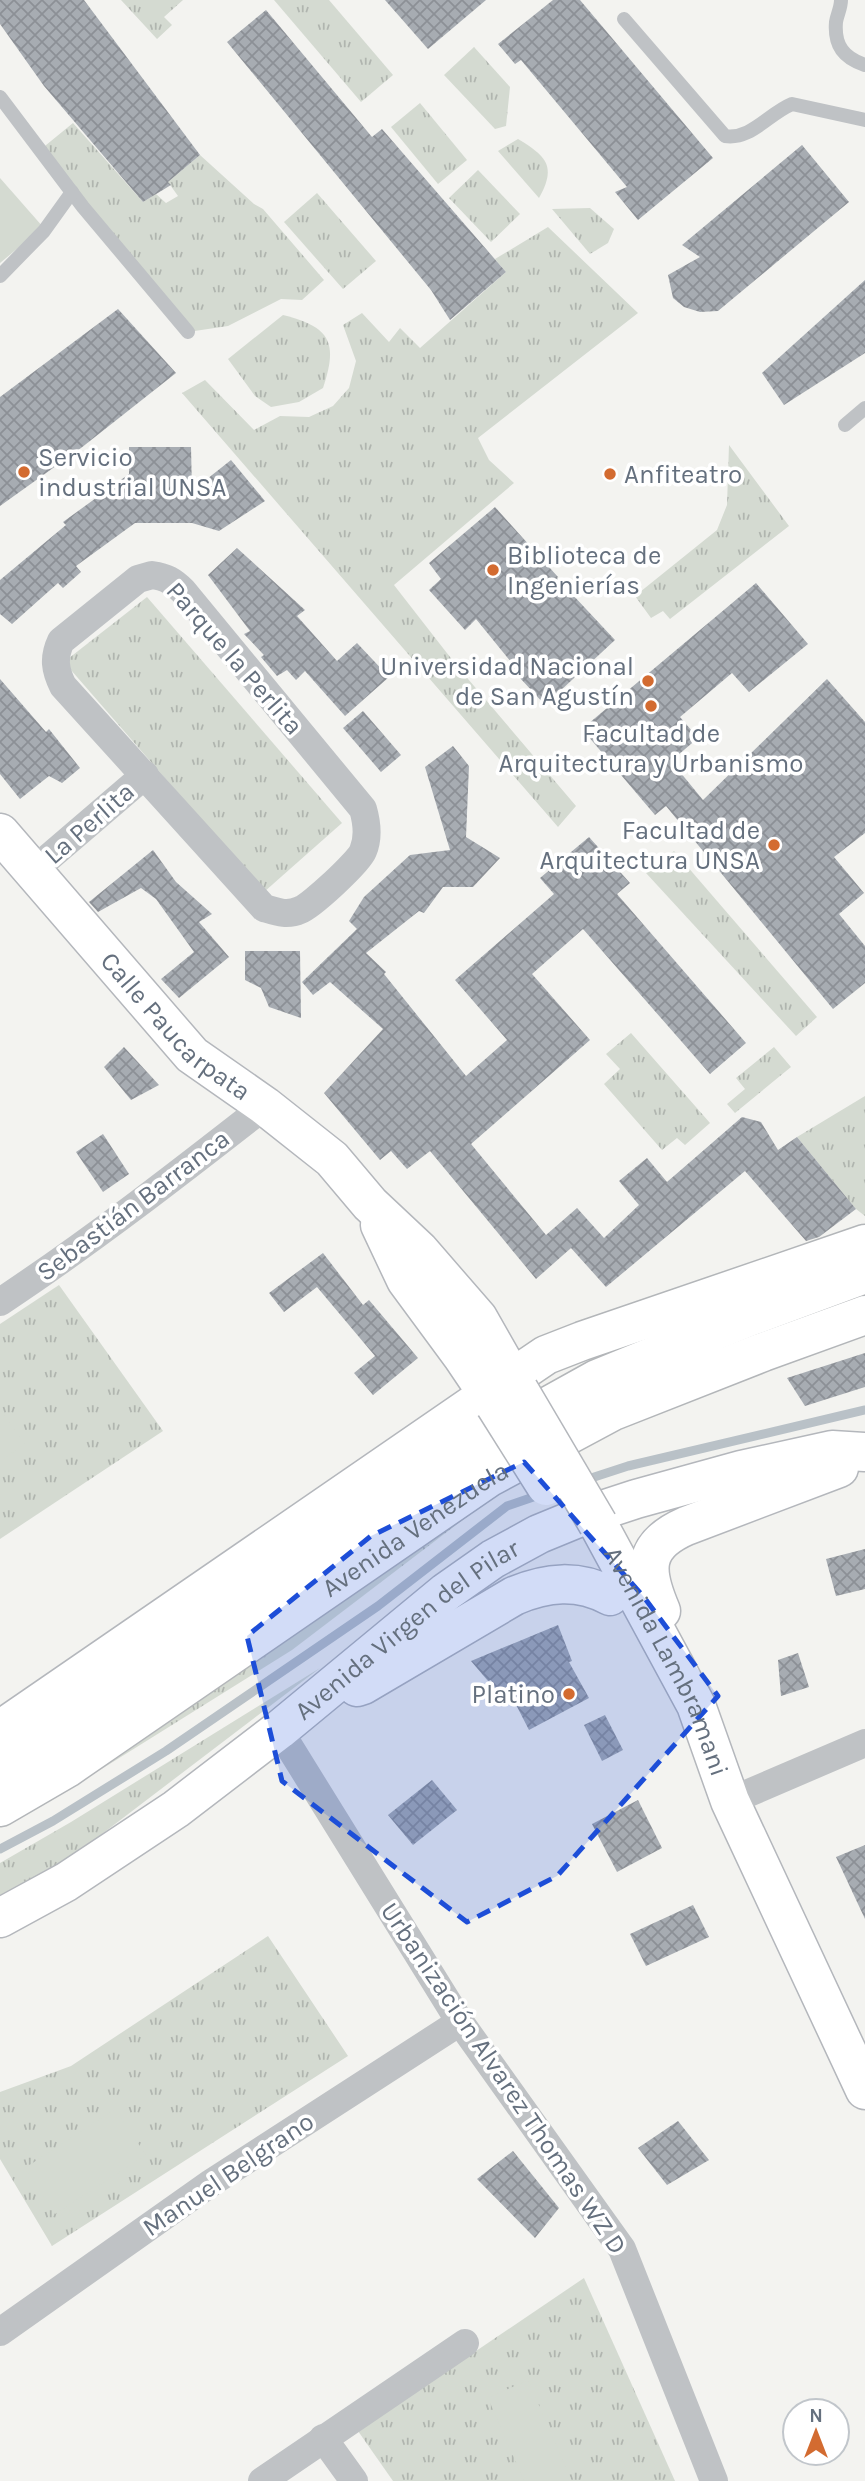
<svg xmlns="http://www.w3.org/2000/svg" width="865" height="2481" font-family="Karla,sans-serif">
<style>
.grass{fill:url(#grass-tufts)}
.pitch{fill:#d4dad1}
.lines{fill:none;stroke-linecap:round;stroke-linejoin:round}
.stream{stroke:#b9c1c7;stroke-width:9}
.building{fill:url(#building-cross-hatch)}
.secondary-casing{stroke:#b4b7bc;stroke-width:41}
.primary-casing{stroke:#b3b6b9;stroke-width:41}
.lane{stroke:#bfc2c5;stroke-width:14}
.street{stroke:#bfc2c5;stroke-width:28}
.secondary{stroke:#fff;stroke-width:38}
.primary{stroke:#fff;stroke-width:38}
.secondary-bridge-casing{stroke:#b4b7bc;stroke-width:41;stroke-linecap:butt}
.secondary-bridge{stroke:#fff;stroke-width:38}
.marked{fill:#1d4ed8;fill-opacity:0.2;stroke:#1d4ed8;stroke-width:5;stroke-dasharray:14 9;stroke-linejoin:round}
.poi-dot{fill:#d36b30;stroke:#fff;stroke-width:2.5}
.labels{text-anchor:middle;stroke-width:7;stroke-linejoin:round;paint-order:stroke}
.poi-label{font-size:26px;fill:#65707e;stroke:#fff;text-anchor:start}
.street-label{font-size:26px;fill:#65707e;stroke:#fff}
</style>
<defs>
<pattern id="grass-tufts" width="24" height="20" patternUnits="userSpaceOnUse" patternTransform="scale(1.75)"><rect width="24" height="20" fill="#d4dad1"/><path d="M3 7l-1-3M5 7V3M7 7l1-3M15 17l-1-3M17 17v-4M19 17l1-3" fill="none" stroke="#b0b5af"/></pattern>
<pattern id="building-cross-hatch" width="8" height="8" patternUnits="userSpaceOnUse" patternTransform="scale(1.75)"><rect width="8" height="8" fill="#a7acb2"/><path d="M0 0l8 8M0 8l8-8" fill="none" stroke="#8c9096"/></pattern>
</defs>
<rect width="100%" height="100%" fill="#f3f3f0"/>
<g class="grass">
<polygon points="121,0 183,0 164,17 172,25 157,39"/>
<polygon points="274,0 329,0 393,75 361,102"/>
<polygon points="474,47 510,87 506,126 495,129 444,75"/>
<polygon points="420,103 467,160 438,184 391,127"/>
<polygon points="73,123 143,202 156,194 166,203 178,196 168,182 200,155 254,204 263,209 324,280 302,300 281,299 228,326 188,332 40,150"/>
<path d="M518 139C546 156 557 166 539 198L498 151Z"/>
<polygon points="478,170 520,214 491,242 449,198"/>
<polygon points="317,193 376,261 343,289 284,222"/>
<polygon points="590,208 614,229 608,243 590,254 552,209"/>
<polygon points="548,227 638,313 478,438 489,460 514,483 394,585 457,666 576,806 558,827 182,393 205,380 254,430 280,416 309,417 333,406 349,388 356,361 343,325 362,313 389,342 400,328 420,348 506,272 495,259"/>
<path d="M283 315C331 327 338 343 323 388L299 402 271 407 255 396 228 359Z"/>
<polygon points="729,445 789,526 670,619 663,611 651,618 635,596 717,530 727,505"/>
<polygon points="147,597 342,823 264,892 64,662"/>
<polygon points="674,851 817,1017 796,1036 646,873"/>
<polygon points="631,1033 710,1123 685,1145 677,1138 662,1150 604,1084 620,1069 606,1054"/>
<polygon points="774,1047 791,1067 735,1113 727,1104 745,1089 736,1078"/>
<polygon points="865,1096 865,1216 856,1209 797,1137"/>
<polygon points="59,1285 163,1431 0,1539 0,1324"/>
<polygon points="477,1509 292,1650 100,1770"/>
<polygon points="320,1668 77,1853 0,1899 0,1863 71,1822"/>
<polygon points="268,1936 348,2056 52,2246 0,2159 0,2092 71,2066"/>
<polygon points="584,2278 675,2481 393,2481 358,2431"/>
</g>
<g class="pitch">
<polygon points="0,178 43,227 0,263"/>
<polygon points="0,1409 25,1444 0,1461"/>
<polygon points="115,2109 146,2155 55,2214 25,2168"/>
<polygon points="528,2380 572,2481 524,2481 488,2398"/>
</g>
<g class="lines">
<g class="stream">
<polyline points="582,1481 628,1466 865,1410"/>
<polyline points="0,1849 53,1821 166,1751 378,1606 507,1506 542,1494"/>
</g>
</g>
<g class="building">
<polygon points="0,0 84,0 200,155 168,182 171,185 143,202 44,86 0,24"/>
<polygon points="385,0 486,0 428,49"/>
<polygon points="553,0 580,0 713,158 638,220 615,192 627,187 521,60 515,64 498,44"/>
<polygon points="266,10 372,137 382,129 506,272 450,320 431,290 227,42"/>
<polygon points="802,145 849,202 718,311 700,312 684,307 673,298 668,275 700,257 682,245"/>
<polygon points="865,280 865,353 784,405 762,373"/>
<polygon points="118,309 176,373 81,448 0,506 0,397"/>
<polygon points="129,447 191,447 192,491 231,460 265,501 219,531 192,523 135,523 76,566 81,572 63,588 58,583 12,624 0,614 0,580 66,525 63,522 129,474"/>
<polygon points="495,507 558,577 557,578 615,640 545,705 508,665 511,662 476,619 465,630 429,590 441,579 429,563"/>
<polygon points="237,548 305,610 297,616 337,661 357,643 389,677 345,716 305,671 296,680 287,670 277,676 261,657 264,655 244,634 250,631 208,575"/>
<polygon points="756,583 808,644 749,692 732,673 680,717 698,738 671,761 703,800 827,679 865,722 865,833 834,857 864,893 839,914 865,946 865,983 833,1009 666,806 655,815 582,729"/>
<polygon points="0,679 46,732 49,729 80,768 62,783 49,776 20,799 0,774"/>
<polygon points="363,711 401,755 381,772 343,728"/>
<polygon points="453,746 469,766 466,837 500,858 473,887 443,887 424,913 419,911 366,953 386,972 384,974 466,1076 507,1040 455,980 554,894 540,878 589,837 630,883 617,894 746,1043 710,1074 583,929 532,974 590,1040 471,1144 546,1235 577,1208 604,1238 639,1205 619,1181 647,1158 667,1182 742,1117 761,1122 778,1150 797,1137 856,1209 819,1237 806,1241 745,1171 606,1287 571,1248 536,1279 430,1151 407,1169 391,1151 380,1160 324,1093 383,1029 330,982 313,995 302,982 357,929 349,921 364,897 410,855 450,850 425,767"/>
<polygon points="153,850 176,882 212,914 199,922 229,957 179,998 161,979 194,952 156,899 141,888 98,912 89,902"/>
<polygon points="245,951 300,951 301,1018 269,1007 261,988 245,980"/>
<polygon points="124,1047 159,1085 131,1100 104,1067"/>
<polygon points="103,1134 129,1174 103,1192 76,1152"/>
<polygon points="323,1253 363,1305 369,1300 418,1358 373,1395 354,1373 375,1356 317,1287 284,1312 269,1293"/>
<polygon points="865,1353 865,1387 805,1406 787,1378"/>
<polygon points="865,1549 865,1589 836,1596 826,1559"/>
<polygon points="558,1625 572,1661 569,1662 589,1698 529,1730 511,1695 501,1700 491,1680 488,1681 471,1661"/>
<polygon points="798,1653 809,1687 781,1696 778,1660"/>
<polygon points="605,1715 623,1750 602,1761 584,1725"/>
<polygon points="432,1780 457,1810 413,1845 388,1815"/>
<polygon points="638,1800 662,1848 617,1872 592,1824"/>
<polygon points="865,1845 865,1919 836,1857"/>
<polygon points="693,1905 709,1937 646,1966 630,1934"/>
<polygon points="678,2121 709,2160 667,2185 638,2148"/>
<polygon points="513,2151 559,2208 535,2238 477,2179"/>
</g>
<g class="lines">
<g class="secondary-casing">
<g id="secondary">
<path id="s1" d="M0 833 192 1055 265 1106 332 1159 370 1204 419 1250 478 1318 519 1390"/>
<polyline points="380,1225 406,1280 462,1356 495,1405"/>
<path id="s2" d="M598 1524 696 1705 730 1801 865 2090"/>
<path d="M661 1611C644 1571 641 1546 686 1526L839 1468"/>
<path d="M357 1687 363 1685 514 1596C547 1582 578 1579 610 1596"/>
<polyline points="0,1730 512,1378"/>
<path id="s3" d="M0 1918 66 1882 176 1809 279 1730 446 1592 493 1559 539 1534 578 1518 636 1499 741 1470 832 1450 865 1452"/>
</g>
</g>
<g class="primary-casing">
<g id="primary">
<polyline points="512,1378 546,1355 582,1341 865,1244"/>
<polyline points="0,1766 67,1725 471,1449 597,1379 749,1317 865,1274"/>
<path id="s4" d="M0 1807 67 1768 488 1478 613 1411 763 1352 865 1315"/>
</g>
</g>
<g class="lane">
<path d="M841 0C841 8 837 15 836 22 834 46 844 58 865 65"/>
<path d="M624 19 725 136C751 140 768 114 792 104L865 120"/>
<polyline points="0,97 83,207 188,332"/>
<polyline points="0,276 44,231 72,192"/>
<polyline points="845,425 865,408"/>
</g>
<g class="street">
<path d="M152 575C166 577 173 581 183 591L363 809C367 823 369 837 363 851 359 862 311 906 300 910 287 916 277 912 264 908L63 686C55 670 53 658 61 641L138 579Z"/>
<polyline points="33,871 145,775"/>
<path d="M0 1302C92 1241 178 1174 265 1106"/>
<polyline points="279,1730 460,2022 622,2249 714,2481"/>
<polyline points="730,1801 865,1743"/>
<polyline points="0,2332 211,2183 460,2022"/>
<polyline points="323,2438 354,2481"/>
<polyline points="262,2481 465,2343"/>
</g>
<use href="#secondary" class="secondary"/>
<use href="#primary" class="primary"/>
<g class="secondary-bridge-casing">
<g id="secondary-bridge">
<polyline points="519,1390 598,1524"/>
<polyline points="495,1405 546,1486"/>
</g>
</g>
<use href="#secondary-bridge" class="secondary-bridge"/>
</g>
<path class="marked" d="M524 1462 643 1596 718 1696 557 1876 467 1922 282 1781 247 1636 371 1536Z"/>
<g class="poi-dot">
<circle cx="24" cy="472" r="7"/>
<circle cx="610" cy="474" r="7"/>
<circle cx="493" cy="570" r="7"/>
<circle cx="648" cy="681" r="7"/>
<circle cx="651" cy="706" r="7"/>
<circle cx="774" cy="845" r="7"/>
<circle cx="569" cy="1694" r="7"/>
</g>
<g class="labels">
<g class="poi-label">
<text x="38" y="466">Servicio<tspan x="38" dy="30">industrial UNSA</tspan></text>
<text x="624" y="483">Anfiteatro</text>
<text x="507" y="564">Biblioteca de<tspan x="507" dy="30">Ingenierías</tspan></text>
<text x="634" y="675" text-anchor="end">Universidad Nacional<tspan x="634" dy="30">de San Agustín</tspan></text>
<text x="651" y="742" text-anchor="middle">Facultad de<tspan x="651" dy="30">Arquitectura y Urbanismo</tspan></text>
<text x="760" y="839" text-anchor="end">Facultad de<tspan x="760" dy="30">Arquitectura UNSA</tspan></text>
<text x="555" y="1703" text-anchor="end">Platino</text>
</g>
<g class="street-label">
<text transform="translate(235 658) rotate(49)" y="9">Parque la Perlita</text>
<text transform="translate(89 823) rotate(-41)" y="9">La Perlita</text>
<text dy="9" stroke="none"><textPath href="#s1" startOffset="262">Calle Paucarpata</textPath></text>
<text transform="translate(133 1205) rotate(-37)" y="9">Sebastián Barranca</text>
<text dy="9" stroke="none"><textPath href="#s4" startOffset="500">Avenida Venezuela</textPath></text>
<text dy="9" stroke="none"><textPath href="#s3" startOffset="500">Avenida Virgen del Pilar</textPath></text>
<text dy="9" stroke="none"><textPath href="#s2" startOffset="154">Avenida Lambramani</textPath></text>
<text transform="translate(504 2078) rotate(56)" y="9">Urbanización Alvarez Thomas WZ D</text>
<text transform="translate(228 2174) rotate(-34)" y="9">Manuel Belgrano</text>
</g>
</g>
<g transform="translate(816 2432)"><circle r="33" fill="#ffffff" stroke="#c1c6cb" stroke-width="2"/>
<path d="M0-5L12 26L0 18L-12 26Z" fill="#d36b30"/>
<text y="-10" font-size="19" font-weight="bold" text-anchor="middle" fill="#65707e">N</text>
</g>
</svg>
